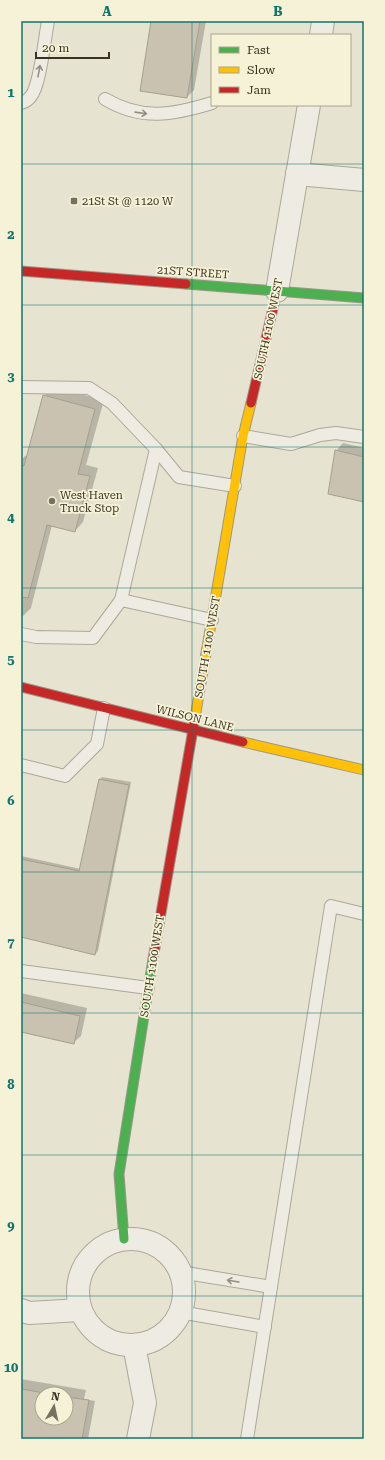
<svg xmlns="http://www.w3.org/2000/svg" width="385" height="1460" font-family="'Roboto Serif',serif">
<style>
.shadow{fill:#0003;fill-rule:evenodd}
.building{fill:#c9c2b1;stroke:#a69f8f}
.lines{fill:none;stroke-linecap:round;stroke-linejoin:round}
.lane-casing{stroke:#aba899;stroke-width:14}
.street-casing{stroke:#aba899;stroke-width:24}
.fast-casing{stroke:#9b9788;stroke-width:11}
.slow-casing{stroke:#9b9788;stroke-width:11}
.jam-casing{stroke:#9b9788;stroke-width:11}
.lane{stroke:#eeece2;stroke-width:12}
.street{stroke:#eeece2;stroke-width:22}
.fast{stroke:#4caf50;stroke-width:9}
.slow{stroke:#ffc107;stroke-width:9}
.jam{stroke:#c62828;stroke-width:9}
.oneway{stroke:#948f81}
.grid{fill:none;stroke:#0f766e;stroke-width:1;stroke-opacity:0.55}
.poi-dot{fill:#77705e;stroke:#f5f2d7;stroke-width:1.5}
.labels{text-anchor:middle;stroke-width:3.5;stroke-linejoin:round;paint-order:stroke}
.poi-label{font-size:11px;fill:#3b3220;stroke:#f5f2d7;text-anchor:start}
.street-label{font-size:11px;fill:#3b3220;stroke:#f5f2d7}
.neatline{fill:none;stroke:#0f766e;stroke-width:1.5}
.grid-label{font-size:13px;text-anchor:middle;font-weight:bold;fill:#0f766e}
</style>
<rect width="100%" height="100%" fill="#e6e3d0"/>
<g class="shadow">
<polygon points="152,21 206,21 194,90 187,97"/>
<polygon points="53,387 104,400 86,465 98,468 83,522 75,531 52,525 31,608 22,617 21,460 25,456 28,456 44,396"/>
<polygon points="343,443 364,448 364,501 336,451"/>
<polygon points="102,777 131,782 98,951 95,954 21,936 21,856 81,869 100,779"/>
<polygon points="21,993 87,1008 81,1036 73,1043 21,1031"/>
<path d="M21 1379 86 1390 84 1399 95 1401 88 1439H21ZM42 1394H66V1418H42Z"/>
</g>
<g class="building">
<polygon points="151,21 200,21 187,98 140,91"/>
<polygon points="43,395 95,409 78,474 90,476 75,532 47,525 28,598 21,597 21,465 24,466"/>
<polygon points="335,450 364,457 364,502 328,494"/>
<polygon points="99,779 129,785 95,955 21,937 21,859 79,871"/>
<polygon points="21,1002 80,1016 74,1044 21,1032"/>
<polygon points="21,1389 50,1394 42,1394 42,1418 66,1418 66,1397 89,1400 82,1439 21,1439"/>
</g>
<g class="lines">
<g class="lane-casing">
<g id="lane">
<path d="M105 99C142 121 173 115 212 103"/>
<path d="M21 103C25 102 29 99 31 96 40 86 45 36 48 21"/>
<polyline points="21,387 89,388 112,403 156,449 179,477 235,486"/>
<polyline points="243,436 291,444 320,435 336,433 364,437"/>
<polyline points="121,600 156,449"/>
<polyline points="21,634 36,637 93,638 121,600 212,620"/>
<polyline points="21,765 65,776 97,744 104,708"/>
<polyline points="21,971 148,988"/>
<polyline points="180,1272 271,1287"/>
<polyline points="180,1312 265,1327"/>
<polyline points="247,1439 331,906 364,914"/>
</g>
</g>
<g class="street-casing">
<g id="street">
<polyline points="321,35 323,21"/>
<polyline points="297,174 364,180"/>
<polyline points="277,291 309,105"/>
<circle cx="131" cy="1292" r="53"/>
<polyline points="21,1310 29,1313 80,1310"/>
<polyline points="134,1345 145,1403 138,1439"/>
</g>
</g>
<g class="fast-casing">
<g id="fast">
<polyline points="186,284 364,298"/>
<polyline points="124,1239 119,1174 153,959"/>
</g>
</g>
<g class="slow-casing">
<g id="slow">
<polyline points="195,718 243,436 251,403"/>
<polyline points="243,742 364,770"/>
</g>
</g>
<g class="jam-casing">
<g id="jam">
<polyline points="21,271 186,284"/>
<polyline points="251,403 277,291"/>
<polyline points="21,687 243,742"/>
<polyline points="153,959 195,718"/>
</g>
</g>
<use href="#lane" class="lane"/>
<use href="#street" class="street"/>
<use href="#fast" class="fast"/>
<use href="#slow" class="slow"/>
<use href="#jam" class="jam"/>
</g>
<defs><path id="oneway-shaft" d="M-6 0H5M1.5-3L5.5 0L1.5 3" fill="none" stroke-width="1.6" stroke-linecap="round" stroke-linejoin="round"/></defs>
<g class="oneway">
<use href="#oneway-shaft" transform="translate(39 71) rotate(-80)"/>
<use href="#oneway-shaft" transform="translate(141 113) rotate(8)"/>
<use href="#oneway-shaft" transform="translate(233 1281) rotate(-171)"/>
</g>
<path class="grid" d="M192 21V1439M21 164H364M21 305H364M21 447H364M21 588H364M21 730H364M21 872H364M21 1013H364M21 1155H364M21 1296H364"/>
<g class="poi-dot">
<rect x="70" y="197" width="8" height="8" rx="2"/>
<circle cx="52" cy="501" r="4"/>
</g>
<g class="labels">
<g class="poi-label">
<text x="82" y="205">21St St @ 1120 W</text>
<text x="60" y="499">West Haven<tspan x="60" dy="13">Truck Stop</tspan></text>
</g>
<g class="street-label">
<text transform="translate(193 272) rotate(4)" y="4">21ST STREET</text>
<text transform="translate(268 329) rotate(-78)" y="4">SOUTH 1100 WEST</text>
<text transform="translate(207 647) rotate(-80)" y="4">SOUTH 1100 WEST</text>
<text transform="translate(195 718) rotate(14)" y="4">WILSON LANE</text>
<text transform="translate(152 966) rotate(-81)" y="4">SOUTH 1100 WEST</text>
</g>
</g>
<rect width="385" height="1460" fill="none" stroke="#f5f2d7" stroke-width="44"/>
<rect x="211" y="34" width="140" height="72" fill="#f5f2d7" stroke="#aba58e"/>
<rect x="219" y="47" width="20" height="6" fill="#4caf50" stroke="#aba58e"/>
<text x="247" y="54" font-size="12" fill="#3b3220">Fast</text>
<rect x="219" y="67" width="20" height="6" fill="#ffc107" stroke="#aba58e"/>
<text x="247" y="74" font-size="12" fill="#3b3220">Slow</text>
<rect x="219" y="87" width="20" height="6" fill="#c62828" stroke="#aba58e"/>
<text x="247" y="94" font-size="12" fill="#3b3220">Jam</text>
<g transform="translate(54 1406) rotate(9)"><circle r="19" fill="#f5f2d7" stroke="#aba58e"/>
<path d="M0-3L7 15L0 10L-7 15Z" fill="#77705e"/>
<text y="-6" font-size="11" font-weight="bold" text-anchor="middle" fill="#3b3220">N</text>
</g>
<path d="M36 52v6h73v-6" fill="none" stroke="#3b3220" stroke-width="2"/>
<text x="42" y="52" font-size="12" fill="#3b3220" stroke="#f5f2d7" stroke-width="3" paint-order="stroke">20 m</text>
<rect x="22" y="22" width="341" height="1416" class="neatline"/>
<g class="grid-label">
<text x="107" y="16">A</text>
<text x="278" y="16">B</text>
<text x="11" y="97">1</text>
<text x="11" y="239">2</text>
<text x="11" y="381">3</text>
<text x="11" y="522">4</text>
<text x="11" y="664">5</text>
<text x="11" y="805">6</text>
<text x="11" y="947">7</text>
<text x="11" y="1089">8</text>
<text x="11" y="1230">9</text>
<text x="11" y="1372">10</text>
</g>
</svg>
